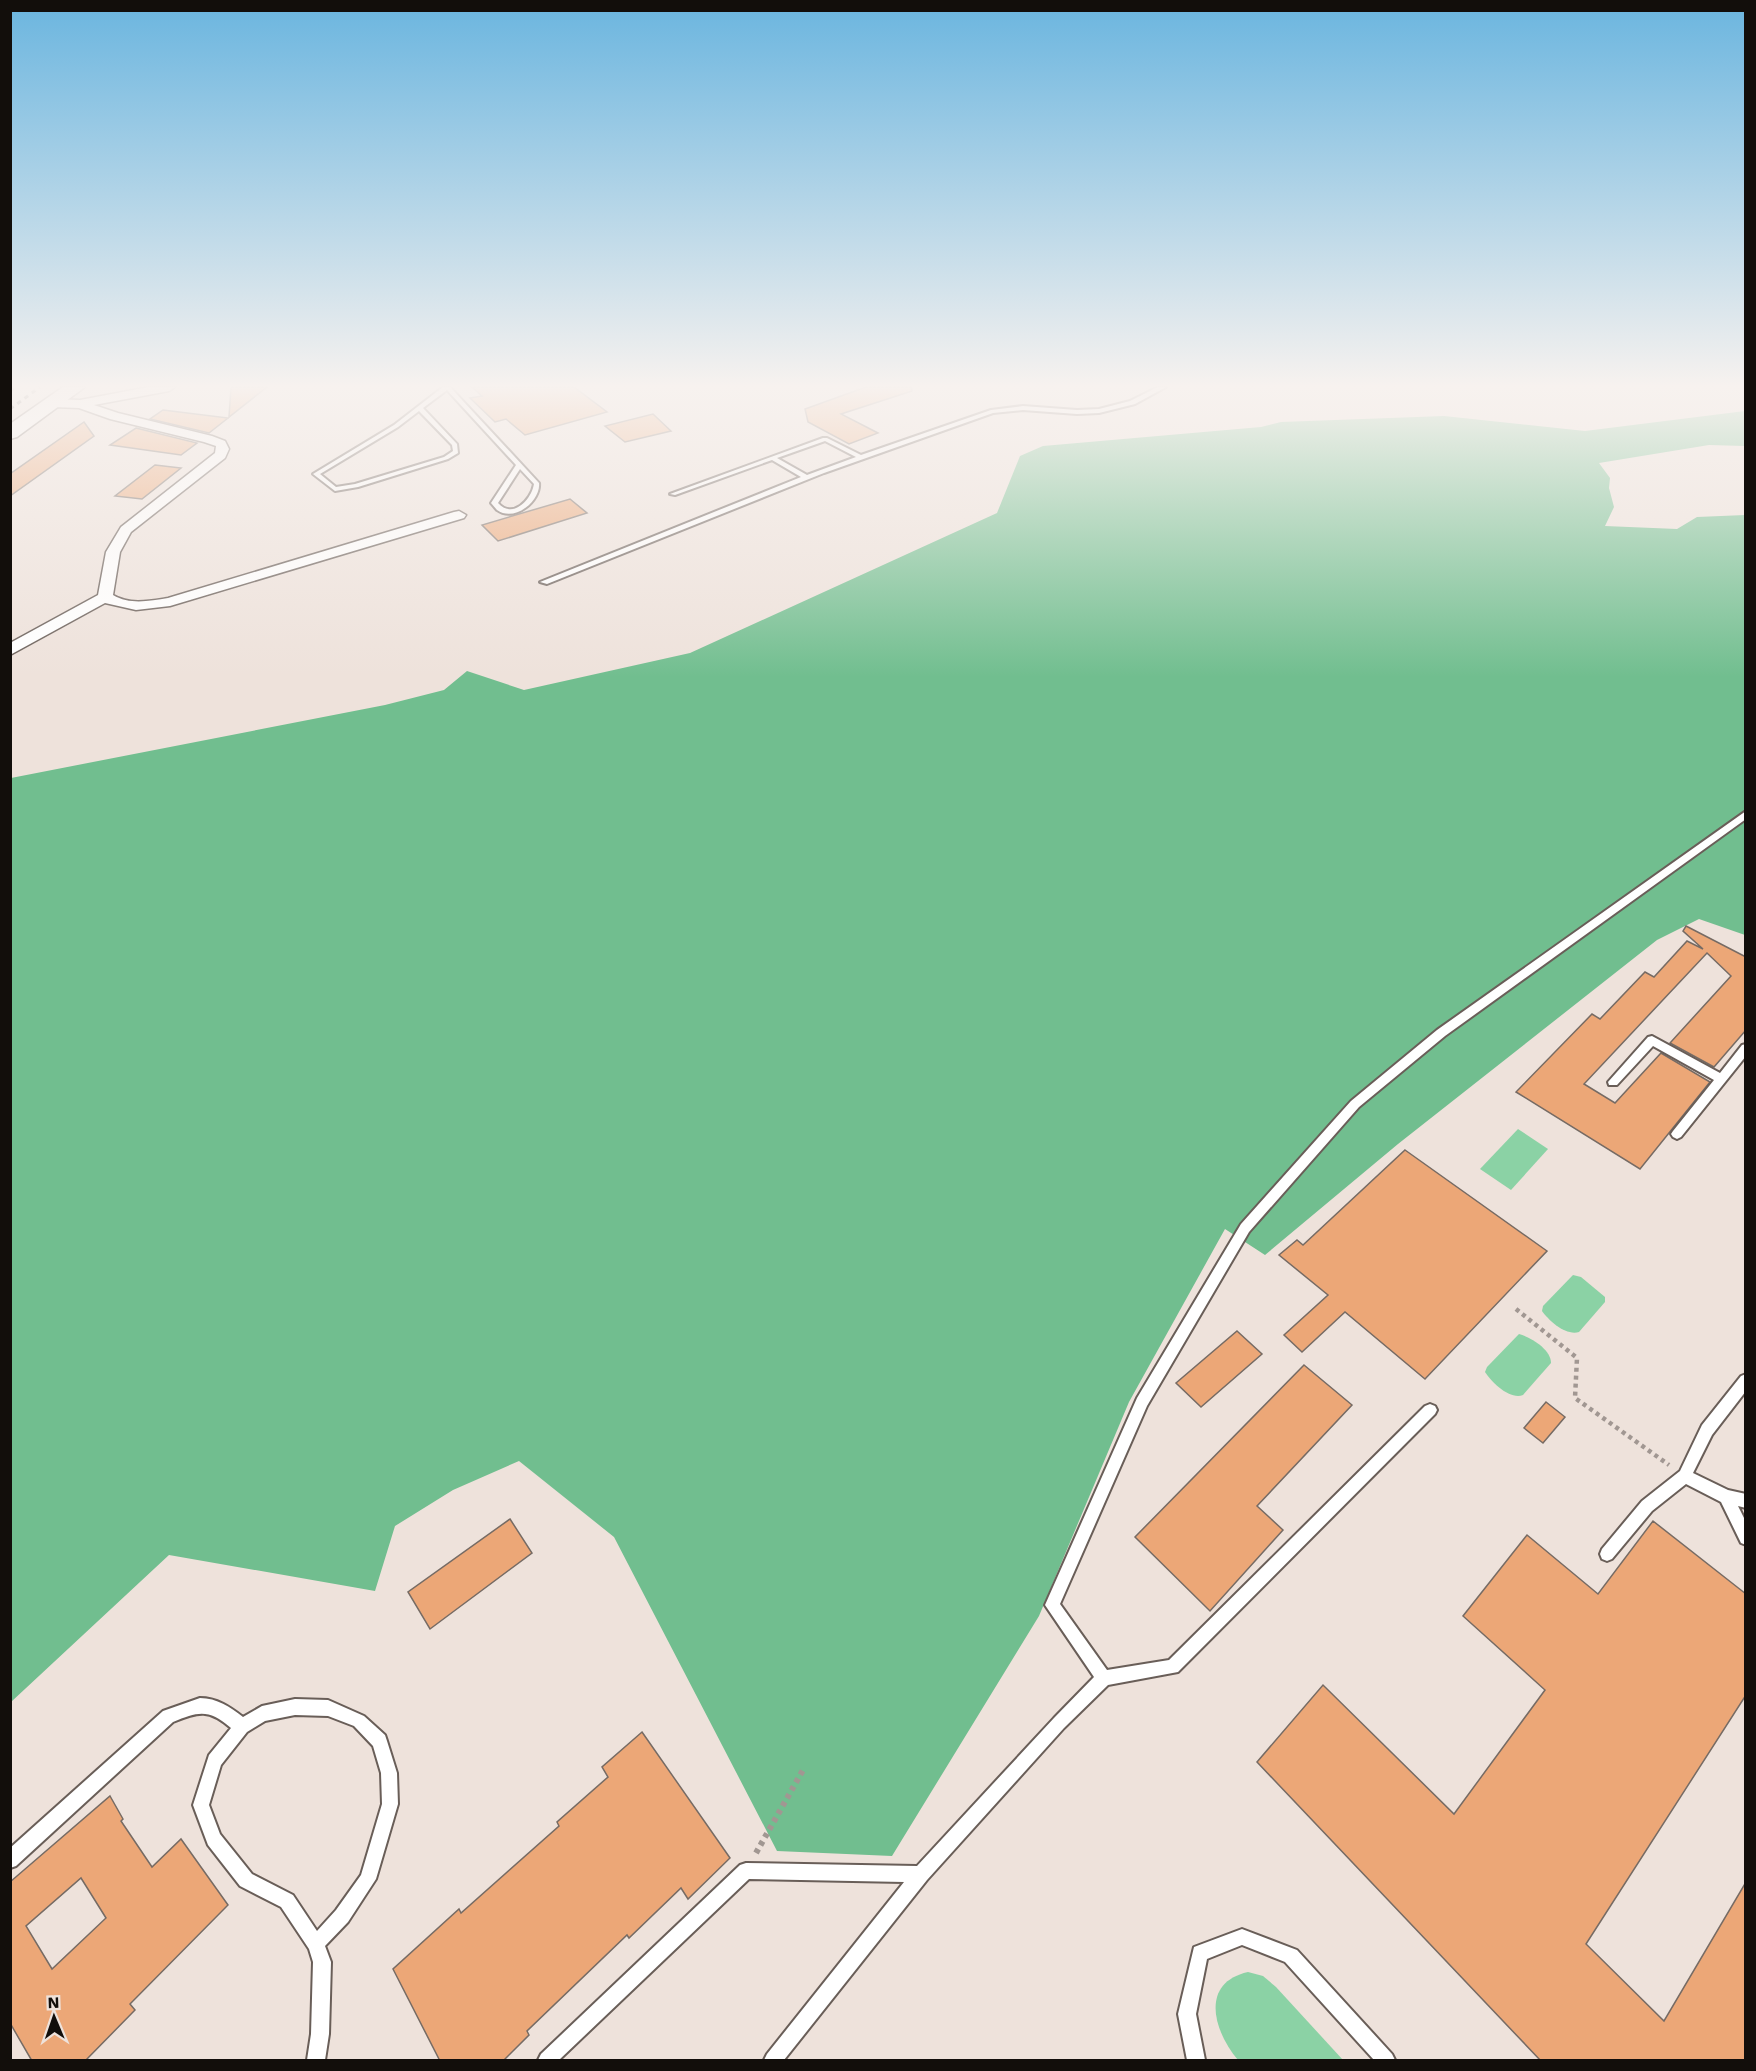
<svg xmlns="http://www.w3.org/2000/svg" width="1756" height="2071" font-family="'Work Sans',sans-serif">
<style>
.green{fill:#8bd2a5}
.forest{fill:#71be8f}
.building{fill:#eca777;stroke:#766b64;stroke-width:1.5;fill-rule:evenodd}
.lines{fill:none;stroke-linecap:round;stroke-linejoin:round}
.lane-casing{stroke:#695e58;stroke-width:4}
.street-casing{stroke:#695e58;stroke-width:3}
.primary-casing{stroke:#695e58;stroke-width:3}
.path-far1{stroke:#a19792;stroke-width:4.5;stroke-dasharray:4 4;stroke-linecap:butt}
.path{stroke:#a19792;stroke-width:6;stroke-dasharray:4.5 4.5;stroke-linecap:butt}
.lane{fill:#fff;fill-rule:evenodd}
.street{fill:#fff;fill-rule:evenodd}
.primary{fill:#fff;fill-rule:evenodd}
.rail{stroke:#332e2a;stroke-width:3;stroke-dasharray:4.5 4.5;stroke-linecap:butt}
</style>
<rect width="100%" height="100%" fill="#eee2db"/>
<g class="green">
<polygon points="1518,1129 1548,1149 1511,1190 1480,1169"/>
<path d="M1573 1275 1581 1277 1605 1297V1302L1579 1332C1566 1336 1549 1321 1542 1311L1543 1306Z"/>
<path d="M1519 1334C1530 1337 1551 1349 1551 1363L1523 1395C1510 1400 1492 1383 1485 1372L1487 1367Z"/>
<path d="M1248 1972 1263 1976 1276 1987 1343 2060H1238C1214 2032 1199 1983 1248 1972Z"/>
</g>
<polygon class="forest" points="1745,411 1745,446 1709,445 1599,463 1610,478 1609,488 1614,507 1605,526 1677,529 1697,517 1745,515 1745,935 1699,919 1657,940 1398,1144 1265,1255 1225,1229 1129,1402 1039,1616 892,1856 777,1851 614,1537 519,1461 453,1490 395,1526 375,1591 169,1555 11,1702 11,778 385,705 444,690 467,671 524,690 690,653 997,513 1020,456 1043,446 1261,427 1281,422 1444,416 1585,431"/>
<g class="building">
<polygon points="231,387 267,387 229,417"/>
<polygon points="472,387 574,387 607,412 525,435 506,419 495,422 470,398 482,396"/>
<polygon points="866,387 911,387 912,391 841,414 878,433 849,444 808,422 805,409"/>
<polygon points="163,410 228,418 209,433 150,419"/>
<polygon points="653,414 671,431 625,442 605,426"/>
<polygon points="84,422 94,436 10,496 10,474"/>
<polygon points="136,428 197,443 181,455 110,445"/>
<polygon points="155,465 181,468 142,499 115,496"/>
<polygon points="570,499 587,513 498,541 482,525"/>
<polygon points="1686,926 1746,957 1746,1030 1714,1067 1670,1043 1731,976 1707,953 1584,1084 1615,1103 1661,1053 1710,1082 1640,1169 1516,1092 1592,1014 1600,1019 1645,972 1654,977 1687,941 1703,949 1683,931"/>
<polygon points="1405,1150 1547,1251 1425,1379 1345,1312 1302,1352 1284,1335 1328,1295 1279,1255 1297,1240 1303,1245"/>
<polygon points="1237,1331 1262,1354 1201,1407 1176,1383"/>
<polygon points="1304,1365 1352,1405 1257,1506 1283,1530 1210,1611 1135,1537"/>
<polygon points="1546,1402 1565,1417 1543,1443 1524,1428"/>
<polygon points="510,1519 532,1553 430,1629 408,1592"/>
<polygon points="1653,1521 1746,1594 1746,1695 1586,1944 1664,2021 1746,1882 1746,2061 1541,2061 1257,1762 1323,1685 1454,1814 1545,1690 1463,1616 1527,1535 1598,1594"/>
<polygon points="642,1732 730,1858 688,1899 681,1888 629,1938 627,1935 527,2031 529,2035 503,2061 440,2061 393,1969 459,1909 461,1913 559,1826 557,1822 608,1777 602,1767"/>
<path d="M110 1796 123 1819 121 1821 152 1867 181 1839 228 1905 130 2004 135 2010 85 2061H32L10 2023V1882ZM81 1878 106 1918 52 1969 26 1926Z"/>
</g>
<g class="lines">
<g class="lane-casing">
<g id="lane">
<path d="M443 387H450L539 483C541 500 515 523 497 510 495 508 493 505 491 503L516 465 447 390 423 408 457 444 458 453 448 459 358 487 335 491 313 474 394 425ZM419 411 452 445 453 451 444 457 355 484 336 487 320 474 398 427ZM520 469 534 484C531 501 512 519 498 503Z"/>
<path d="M1158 387H1166L1135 404 1099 413 1077 414 1023 410 993 413 824 473 547 584 540 582 801 477 772 460 675 495 670 494 823 438H827L861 455 991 410 1023 406 1077 410 1099 409 1130 401ZM825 441 856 457 807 475 777 458Z"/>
<polygon points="1746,811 1746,819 1445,1036 1359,1107 1249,1232 1147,1406 1060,1604 1107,1670 1169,1660 1425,1406 1430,1404 1435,1406 1437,1410 1435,1414 1178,1672 1108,1685 1064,1728 927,1880 784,2060 764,2060 767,2054 904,1882 749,1879 559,2060 538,2060 541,2054 740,1865 746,1863 917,1866 1054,1718 1094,1677 1045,1605 1137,1398 1241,1224 1351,1101 1437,1030"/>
<polygon points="1652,1036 1720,1073 1742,1045 1746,1044 1746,1056 1681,1137 1677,1139 1673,1137 1671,1134 1673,1131 1714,1080 1653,1046 1617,1085 1609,1085 1608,1082 1648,1037"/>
<polygon points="1746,1374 1746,1391 1712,1435 1693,1473 1728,1490 1746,1494 1746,1508 1738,1506 1746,1522 1746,1545 1741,1543 1721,1502 1686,1484 1652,1511 1612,1559 1607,1561 1602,1559 1600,1554 1602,1549 1642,1501 1680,1471 1702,1425 1741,1376"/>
<path d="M200 1698C217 1698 230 1707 243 1717L262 1706 295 1699 328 1700 364 1716 385 1735 387 1741 397 1773 398 1804 376 1879 348 1922 325 1946 331 1962 329 2034 325 2060H307L311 2034 313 1962 309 1949 281 1907 240 1886 208 1845 193 1805 209 1755 231 1728C209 1709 199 1711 173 1722L16 1866 10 1868V1848L163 1711ZM295 1715 328 1716 354 1726 373 1746 381 1773 382 1804 361 1875 336 1910 317 1931 293 1895 252 1874 220 1834 209 1805 221 1765 247 1732 265 1721Z"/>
<polygon points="1242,1929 1297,1950 1392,2054 1395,2060 1374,2060 1285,1962 1242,1945 1207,1959 1196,2014 1205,2060 1187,2060 1178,2014 1194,1947"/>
</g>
</g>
<g class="street-casing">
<path id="street" d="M149 387H175L169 391 94 405 118 413 212 436 225 441 229 449 225 458 131 532 120 552 113 595C130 605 149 601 168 598L454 512 459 511 466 515 464 518 170 606 136 610 105 603 10 655V643L98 595 106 552 121 527 215 453 216 446 204 442 110 419 79 408 53 407 47 403 53 399 80 400Z"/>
</g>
<g class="primary-casing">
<polygon id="primary" points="63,387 85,387 17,437 10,439 10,424"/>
</g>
<polyline class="path-far1" points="1516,1309 1577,1358 1575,1398 1669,1465"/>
<polyline class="path" points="756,1853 803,1770"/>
<use href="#lane" class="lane"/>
<use href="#street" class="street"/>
<use href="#primary" class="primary"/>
<g class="rail">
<polyline points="10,391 16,387"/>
<polyline points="10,409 40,387"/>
</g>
</g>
<linearGradient id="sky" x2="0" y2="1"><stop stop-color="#6ab5df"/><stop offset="0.57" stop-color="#f7f2ef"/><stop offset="1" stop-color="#f7f2ef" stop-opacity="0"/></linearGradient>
<rect width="1756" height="677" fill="url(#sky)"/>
<rect width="1756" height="2071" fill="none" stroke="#120e0b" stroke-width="24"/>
<g transform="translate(54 2017) rotate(358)" stroke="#eee2db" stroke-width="4.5" paint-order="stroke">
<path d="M0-4.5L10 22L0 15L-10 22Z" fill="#120e0b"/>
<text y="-9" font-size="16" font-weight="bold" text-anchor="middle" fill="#120e0b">N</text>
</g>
</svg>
